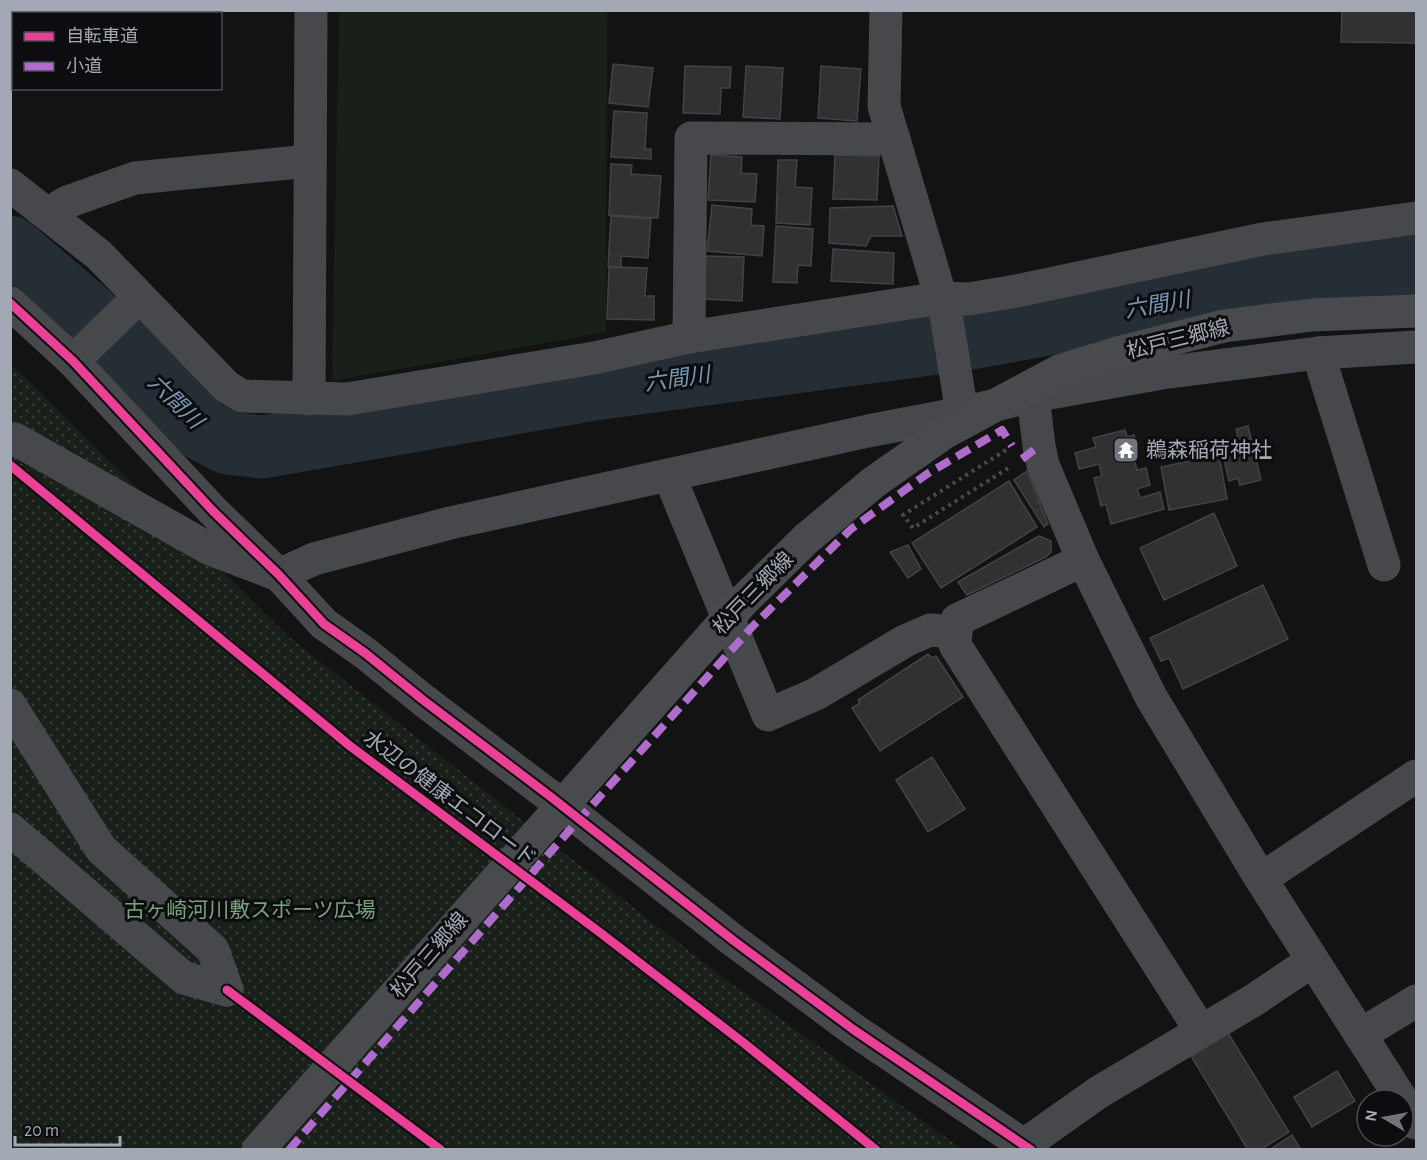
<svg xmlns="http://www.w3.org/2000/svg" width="1427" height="1160" font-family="'Alegreya Sans','Noto Sans JP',sans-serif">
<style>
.green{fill:#19201a}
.park{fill:url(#park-dots)}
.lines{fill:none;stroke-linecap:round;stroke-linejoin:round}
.river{stroke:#262e35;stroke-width:63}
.building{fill:#313132;stroke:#424347;stroke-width:1.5}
.path{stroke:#494a4e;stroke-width:4;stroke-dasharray:3 4.5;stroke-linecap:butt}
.minor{stroke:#47484c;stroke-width:33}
.major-bridge{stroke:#494a4e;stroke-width:33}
.quiet{stroke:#b06ccc;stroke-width:8;stroke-dasharray:15 8;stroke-linecap:butt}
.cycleway-casing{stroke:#0d0d0f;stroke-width:13}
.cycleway{stroke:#ea4096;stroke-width:9}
.labels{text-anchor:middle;stroke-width:6;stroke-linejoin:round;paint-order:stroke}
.street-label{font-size:21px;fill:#a3a8b5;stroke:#0d0d0f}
.poi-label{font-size:21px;fill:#a3a8b5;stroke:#0d0d0f;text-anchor:start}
.park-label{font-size:21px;fill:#78a27b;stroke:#0d0d0f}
.water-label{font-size:22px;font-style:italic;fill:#7797b3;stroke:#0d0d0f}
</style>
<defs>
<pattern id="park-dots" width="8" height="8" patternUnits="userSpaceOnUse" patternTransform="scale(1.5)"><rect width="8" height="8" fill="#19201a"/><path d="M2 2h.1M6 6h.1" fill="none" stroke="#373e39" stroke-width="1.8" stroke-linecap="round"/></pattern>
</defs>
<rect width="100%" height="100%" fill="#131313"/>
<polygon class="green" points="339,11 607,11 606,332 332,381"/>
<polygon class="park" points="10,363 289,637 722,977 962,1149 11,1149"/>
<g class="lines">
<polyline class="river" points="10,247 88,314 203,430 228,443 262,447 594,389 966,339 1254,286 1416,263"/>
</g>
<g class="building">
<polygon points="1342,10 1416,10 1416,43 1341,42"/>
<polygon points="613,64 653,68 648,107 609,103"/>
<polygon points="685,66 731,67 730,88 721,88 720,114 683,113"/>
<polygon points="746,66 783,68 780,119 743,117"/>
<polygon points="821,66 861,69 857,121 818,118"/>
<polygon points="614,111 647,113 645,149 651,149 651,159 611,157"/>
<polygon points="711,155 742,157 741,173 757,174 755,202 708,200"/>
<polygon points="835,155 879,156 877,200 833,199"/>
<polygon points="778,160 797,160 795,187 812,188 810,225 776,223"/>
<polygon points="611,164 632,165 631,174 661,176 658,218 609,215"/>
<polygon points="712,205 752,209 751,225 764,226 762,256 707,251"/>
<polygon points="893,206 902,236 871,236 866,246 829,243 830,208"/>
<polygon points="611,216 651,219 648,258 621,256 621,267 608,266"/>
<polygon points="776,226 813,229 811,266 798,265 797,283 773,282"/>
<polygon points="833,249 894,253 893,284 831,281"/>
<polygon points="704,256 744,257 742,301 703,299"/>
<polygon points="609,267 647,268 645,296 654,296 654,320 607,319"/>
<polygon points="1248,426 1261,480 1240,485 1238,478 1229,481 1220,442 1238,437 1236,429"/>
<polygon points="1125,430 1127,437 1134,435 1138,450 1132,451 1137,470 1146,468 1150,485 1137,489 1140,498 1160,492 1164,509 1111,524 1106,504 1101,506 1094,478 1102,476 1099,464 1079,469 1075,453 1096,447 1093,438"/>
<polygon points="1219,455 1227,499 1169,510 1161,467"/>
<polygon points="1027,471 1048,524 1044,527 1014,480"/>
<polygon points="1009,481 1037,527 941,588 912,543"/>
<polygon points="1214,513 1237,566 1164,600 1140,548"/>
<polygon points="1039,536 1051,541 1051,552 1046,557 967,595 958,582"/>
<polygon points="908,545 921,569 908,578 890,552"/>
<polygon points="1263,585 1288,639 1183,689 1169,658 1161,661 1150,638"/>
<polygon points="928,654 932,658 936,656 963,697 880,751 852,708 860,703 858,700"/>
<polygon points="932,757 965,809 928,832 896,780"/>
<polygon points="1228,1033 1289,1132 1260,1150 1248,1150 1191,1056"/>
<polygon points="1337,1071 1355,1101 1312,1127 1294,1097"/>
<polygon points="1292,1135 1301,1150 1269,1150"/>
</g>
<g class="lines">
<polyline class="path" points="1006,450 903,515 913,528 1010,467"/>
<g class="minor">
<polyline points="886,10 884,106 941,298 969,299 1016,291 1263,239 1416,218"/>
<polyline points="10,185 99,255 227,387 242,396 347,399 594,358 689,337 941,298 945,308 962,413"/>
<polyline points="48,214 67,202 135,178 310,161"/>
<polyline points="10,303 73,361 213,511 279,575 324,624 365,653 423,700 551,797 734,941 854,1030 1031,1150"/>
<polyline points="689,337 691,138 894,139"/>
<polyline points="1318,353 1384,565"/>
<polyline points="73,361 139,297"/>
<polyline points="1033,396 1039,446 1043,465 1083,560 1151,697 1261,879 1416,776"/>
<polyline points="309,399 311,10"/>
<polyline points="10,440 15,439 208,548 279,575 314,559 450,523 868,431 962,413 1033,396 1162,373 1318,353 1416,347"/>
<polyline points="669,475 768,715 816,694 905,641 930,630 956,632"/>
<polyline points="1083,560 957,620 955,645 1201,1031"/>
<polyline points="10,705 101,849 213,950 227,990"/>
<polyline points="10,829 184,978 227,990"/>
<polyline points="1261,879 1402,1100"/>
<polyline points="1360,1035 1416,1001"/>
<polyline points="1403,1102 1416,1123"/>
<polyline points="1024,1145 1099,1092 1254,1000 1312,961"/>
</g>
<polyline class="major-bridge" points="258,1150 743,601 806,539 874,482 944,433 1059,371 1121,352 1224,326 1312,315 1416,311"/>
<g class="quiet">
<polyline points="1022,459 1039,446"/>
<polyline points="289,1150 568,832 753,626 851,529 927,474 1002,430 1012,446"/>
</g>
<g class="cycleway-casing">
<g id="cycleway">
<polyline points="10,303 73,361 213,511 279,575 324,624 365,653 423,700 551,797 734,941 854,1030 1031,1150"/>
<polyline points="10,465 350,746 598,931 745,1044 876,1150"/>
<polyline points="227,990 441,1150"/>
</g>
</g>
<use href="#cycleway" class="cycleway"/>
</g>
<defs>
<g id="temple-square" transform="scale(1.35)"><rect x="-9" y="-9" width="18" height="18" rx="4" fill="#71747c" stroke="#0d0d0f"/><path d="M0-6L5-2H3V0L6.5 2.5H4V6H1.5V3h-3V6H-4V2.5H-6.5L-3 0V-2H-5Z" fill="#fff"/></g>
</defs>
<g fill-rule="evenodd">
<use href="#temple-square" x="1126" y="450"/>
</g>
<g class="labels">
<g class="street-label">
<text transform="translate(1178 339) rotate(-14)" y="7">松戸三郷線</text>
<text transform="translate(753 593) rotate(-46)" y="7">松戸三郷線</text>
<text transform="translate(450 798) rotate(37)" y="7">水辺の健康エコロード</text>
<text transform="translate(429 955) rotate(-49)" y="7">松戸三郷線</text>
</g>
<g class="poi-label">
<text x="1146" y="457">鵜森稲荷神社</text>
</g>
<g class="park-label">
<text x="250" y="917">古ヶ崎河川敷スポーツ広場</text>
</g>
<g class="water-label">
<text transform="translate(1157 304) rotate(-10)" y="8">六間川</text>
<text transform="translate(677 378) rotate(-8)" y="8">六間川</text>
<text transform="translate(176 401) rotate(44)" y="8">六間川</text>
</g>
</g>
<rect width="1427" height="1160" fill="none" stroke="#a3a8b5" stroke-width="24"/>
<rect x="12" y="12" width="210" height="78" fill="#0d0d0f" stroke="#494b51" stroke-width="1.5"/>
<rect x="24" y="32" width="30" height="9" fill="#ea4096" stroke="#494b51" stroke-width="1.5"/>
<text x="66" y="42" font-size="18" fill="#a3a8b5">自転車道</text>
<rect x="24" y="62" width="30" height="9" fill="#b06ccc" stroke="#494b51" stroke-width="1.5"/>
<text x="66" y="72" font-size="18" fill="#a3a8b5">小道</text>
<g transform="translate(1385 1118) rotate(280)"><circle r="28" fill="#0d0d0f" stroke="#494b51" stroke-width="1.5"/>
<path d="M0-4.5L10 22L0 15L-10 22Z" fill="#71747c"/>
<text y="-9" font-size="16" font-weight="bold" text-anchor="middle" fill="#a3a8b5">N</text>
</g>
<path d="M15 1136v9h105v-9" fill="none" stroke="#a3a8b5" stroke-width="3"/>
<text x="24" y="1136" font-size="18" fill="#a3a8b5" stroke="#0d0d0f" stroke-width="4.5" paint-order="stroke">20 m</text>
</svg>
